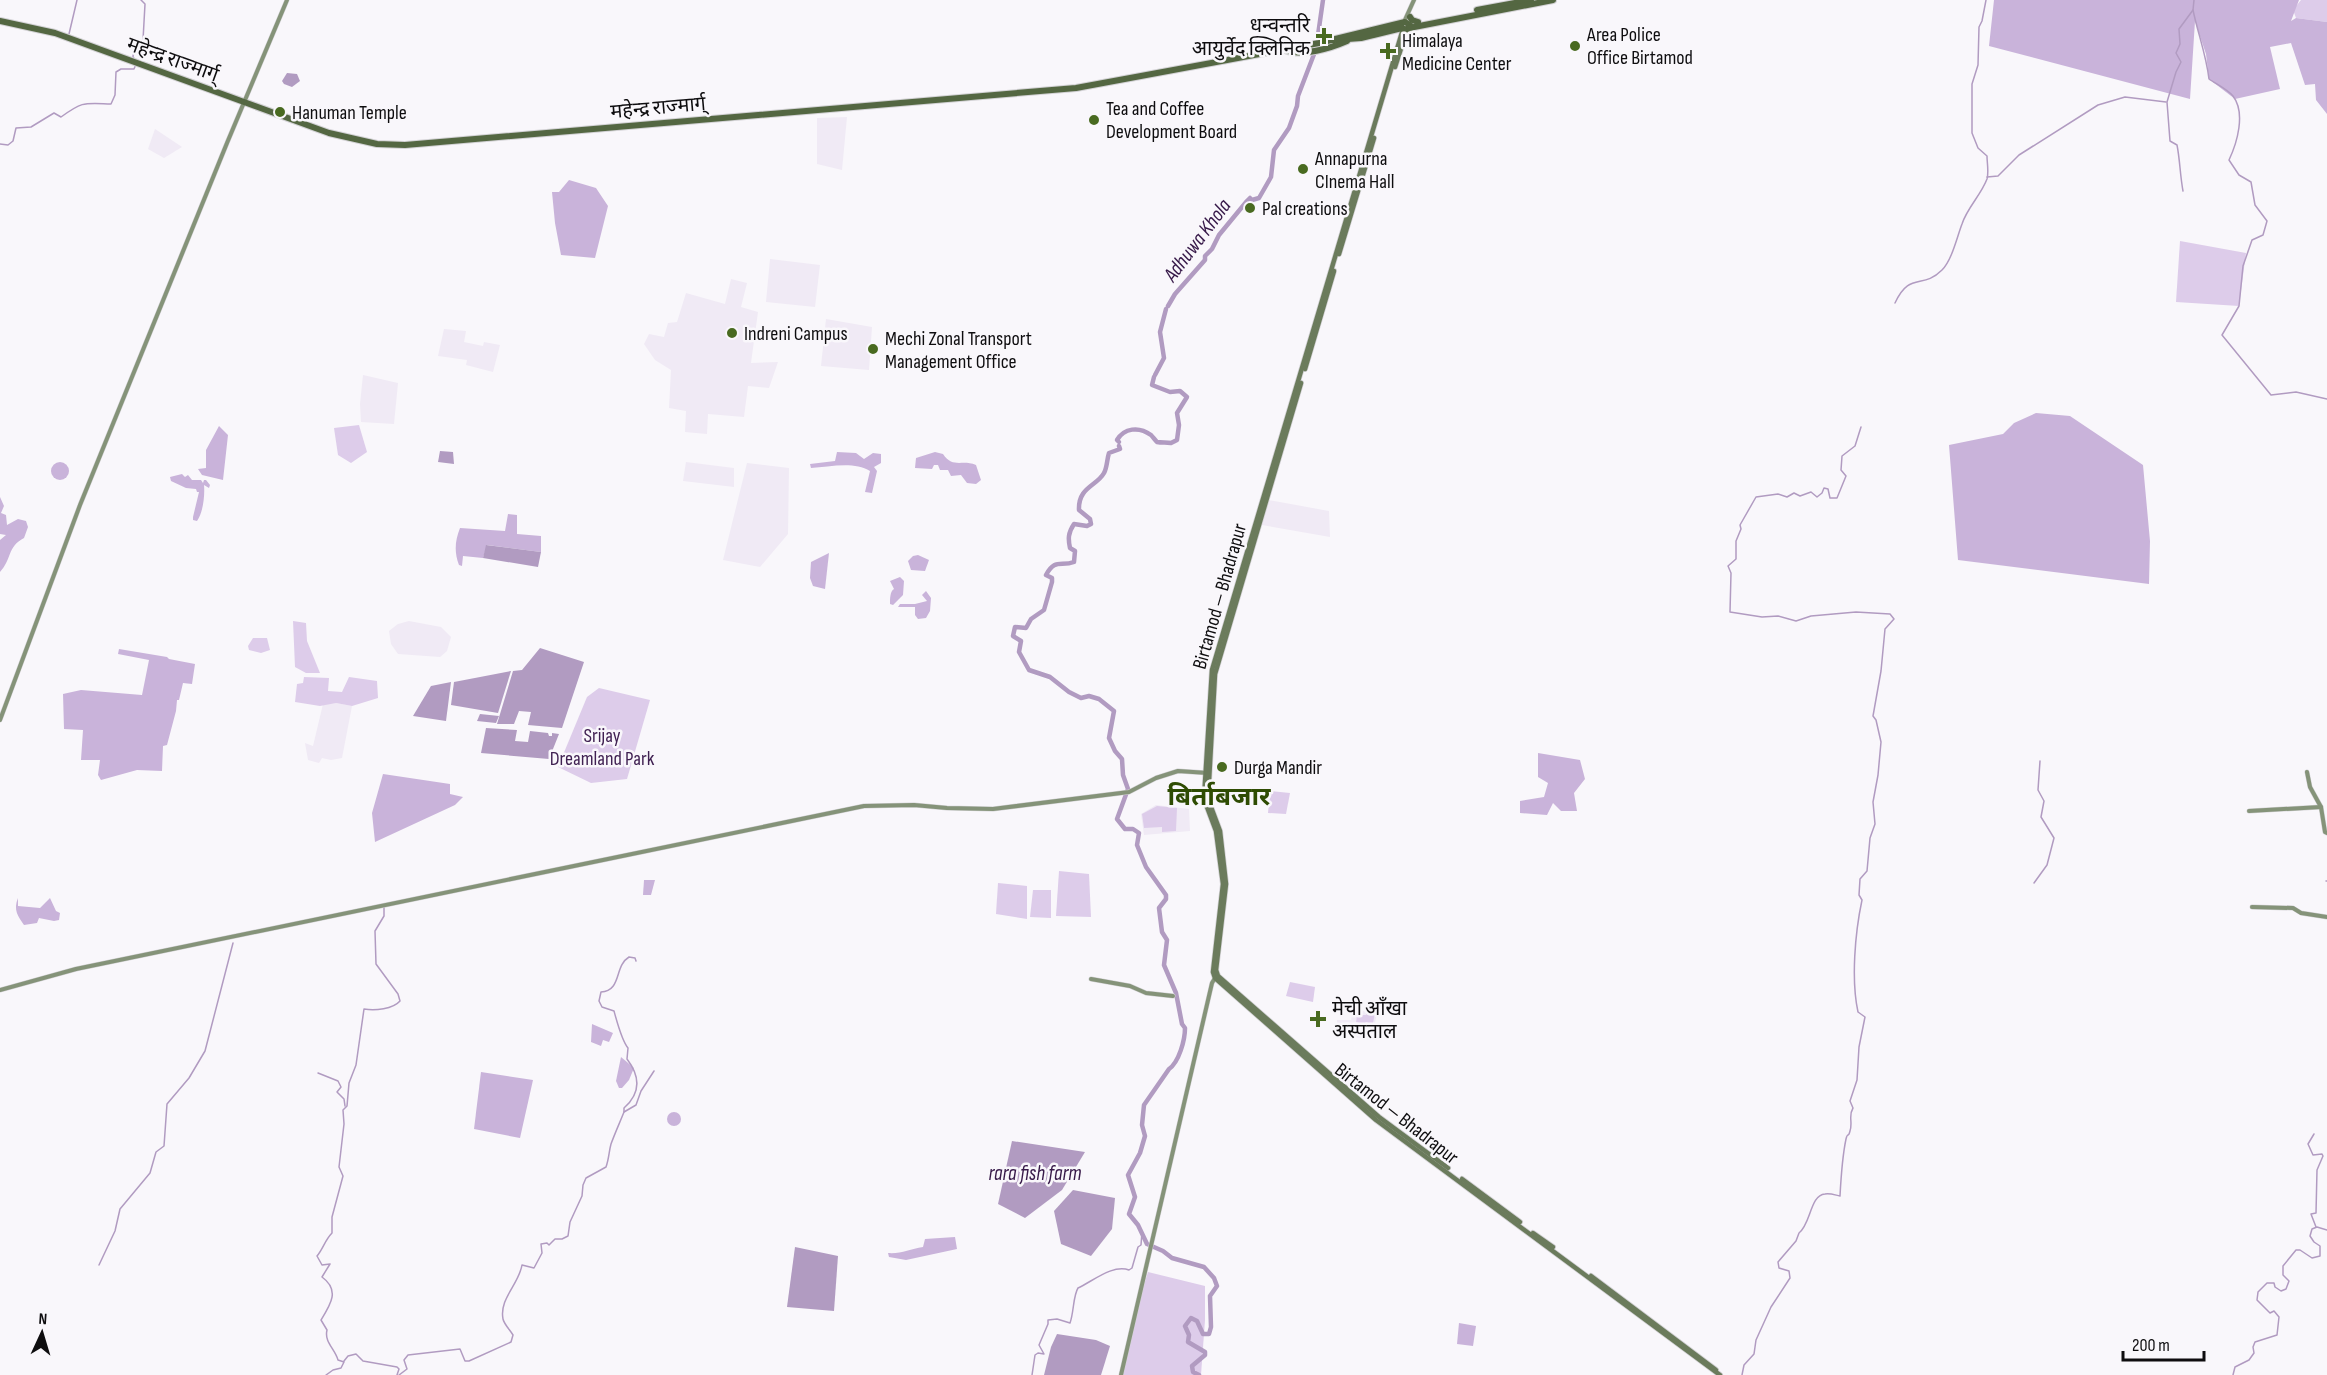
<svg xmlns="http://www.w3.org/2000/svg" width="2327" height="1375" font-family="'Sofia Sans Condensed','Noto Sans Devanagari',sans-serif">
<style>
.built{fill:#f0eaf5}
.green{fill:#ddccea}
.forest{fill:#c9b3da}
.water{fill:#b19bc1}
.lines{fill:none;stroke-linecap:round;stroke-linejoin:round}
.stream{stroke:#b19bc1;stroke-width:1.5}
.river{stroke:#b19bc1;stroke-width:4.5}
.secondary-casing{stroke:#d3d2d5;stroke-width:5}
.primary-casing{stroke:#d3d2d5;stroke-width:6}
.highway-casing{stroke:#d3d2d5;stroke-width:8}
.secondary{stroke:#859379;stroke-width:4}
.primary{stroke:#6b7b5c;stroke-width:4.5}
.highway{stroke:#546742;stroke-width:6}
.poi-dot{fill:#496a20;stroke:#f9f7fb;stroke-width:2}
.labels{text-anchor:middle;stroke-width:5;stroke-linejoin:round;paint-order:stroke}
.poi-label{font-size:20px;fill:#0e0d0f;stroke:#f9f7fb;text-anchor:start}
.street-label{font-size:20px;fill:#0e0d0f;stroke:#f9f7fb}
.park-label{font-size:20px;fill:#402152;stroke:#f9f7fb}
.water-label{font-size:21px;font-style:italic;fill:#371949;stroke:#f9f7fb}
.district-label{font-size:26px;font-weight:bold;fill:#2f4c03;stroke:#f9f7fb}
</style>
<rect width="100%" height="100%" fill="#f9f7fb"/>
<g class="built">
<polygon points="847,117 842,170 817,164 817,118"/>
<polygon points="155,129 182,147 164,158 148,149"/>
<polygon points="770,259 820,265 815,307 766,302"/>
<polygon points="731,279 747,283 741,307 758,312 751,363 778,362 769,388 748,386 744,417 708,414 707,434 685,432 686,411 669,408 671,370 655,360 644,344 649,334 664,337 668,323 677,322 686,293 725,304"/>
<polygon points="826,319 872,327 869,370 821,366"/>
<polygon points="444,329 466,331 464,342 483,346 484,342 500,345 493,372 466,365 467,360 438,356"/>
<polygon points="363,375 398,383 394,424 361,422 360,404"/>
<polygon points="686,462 734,468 734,487 683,481"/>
<polygon points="747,463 789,468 788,534 760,567 723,560"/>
<polygon points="1268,500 1329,511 1330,537 1262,525"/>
<polygon points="409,621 441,627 451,637 447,651 440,657 398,654 391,644 389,631 398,624"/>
<polygon points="336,703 352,706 342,758 331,760 322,758 319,763 308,760 305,743 313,746 323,704"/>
<polygon points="1156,805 1189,809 1190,831 1144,835 1141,814"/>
<polygon points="1353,1010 1377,1012 1372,1040 1337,1034 1337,1020 1351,1020"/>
</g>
<g class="green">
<polygon points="2301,0 2327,0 2327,38 2327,22 2296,18 2293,10"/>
<polygon points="2180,241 2246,253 2239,306 2176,302"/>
<polygon points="359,425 367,452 351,463 338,455 334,428"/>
<polygon points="293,621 306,623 307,641 320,673 306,673 295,667"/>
<polygon points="253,638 267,638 270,650 261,653 249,650 248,646"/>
<polygon points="304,677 329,678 328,691 342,692 349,677 377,681 378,698 352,706 336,703 320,706 295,702 297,684 303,683"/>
<polygon points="599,688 650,700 627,779 591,783 558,767 587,697"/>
<polygon points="1270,791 1290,793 1286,814 1268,813"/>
<polygon points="1157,806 1177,808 1176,831 1162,832 1162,827 1144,828 1142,814"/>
<polygon points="1059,871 1089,874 1091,917 1056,916"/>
<polygon points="998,883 1027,886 1027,919 996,914"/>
<polygon points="1033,890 1051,890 1051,918 1030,917"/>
<polygon points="1290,982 1315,987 1313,1002 1286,996"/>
<polygon points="1367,1012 1375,1013 1370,1038 1363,1037 1361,1033 1342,1033 1343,1024 1356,1023 1357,1015 1366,1015"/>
<polygon points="1148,1272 1205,1286 1205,1320 1201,1375 1122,1375 1129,1331"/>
</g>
<g class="forest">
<polygon points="1994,0 2299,0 2291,21 2296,18 2327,22 2327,114 2316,100 2315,84 2305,85 2291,43 2270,47 2280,89 2235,99 2209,79 2206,54 2195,21 2190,99 1989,46"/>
<polygon points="569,180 596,188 608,206 595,258 561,255 555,223 552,192 559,192"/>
<polygon points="2036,413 2070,416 2143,465 2150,541 2149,584 1958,560 1949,445 2003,434 2014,423"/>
<polygon points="219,426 228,435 223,480 202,475 198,469 206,468 206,450"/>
<path d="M837 452 856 453 864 459 873 453 881 454V463L874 467 877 471 872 493 865 492 870 471C854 461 829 467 811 468L810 464 835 461Z"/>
<path d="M935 452 943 454C953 469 962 459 976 465L981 480 976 484 967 483 961 475 951 476 948 470H940L938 465H934L932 469 915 468 916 458Z"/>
<circle cx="60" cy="471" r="9"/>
<path d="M182 474 185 477 188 475 192 480H201L203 483 204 480H206L210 485 209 488 204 485C205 495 203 513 197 521L193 520V517L199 492H197L196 489 186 488 171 481 170 477Z"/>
<path d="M0 497 4 506 1 513 6 515 7 525 18 519 26 521 28 527 24 538C7 547 12 559 0 572V540L6 535 0 534Z"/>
<path d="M508 514 517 515V534L541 536V552L487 545 483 558 463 556 462 566 459 565C454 552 455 541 460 528L505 531Z"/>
<polygon points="829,553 825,589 813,586 810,578 811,562"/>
<polygon points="918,555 929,560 925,571 911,570 908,561 913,556"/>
<path d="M900 577 904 581 903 595 893 605 890 604C890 599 890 591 894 589L890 581Z"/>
<polygon points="926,591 931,598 930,611 926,618 918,619 915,615 915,607 898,607 900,604 915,604 927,601 922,595"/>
<polygon points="119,649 167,657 169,659 195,664 192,684 183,683 179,700 177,700 176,711 167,745 163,746 162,771 137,770 101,780 98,775 100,760 81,760 83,730 64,729 63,694 81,690 142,695 149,660 118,654"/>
<polygon points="1538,753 1580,760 1585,779 1574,793 1577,811 1561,811 1553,803 1547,815 1520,813 1520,801 1544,797 1548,783 1538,777"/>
<polygon points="383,774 450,784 450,794 463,797 455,805 375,842 372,813"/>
<polygon points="644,880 655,880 651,895 643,895"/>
<path d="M18 898V906L40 908 50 898 56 911 60 913 59 920 54 921 39 918 37 923 24 925C18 916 13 910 18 898Z"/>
<polygon points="592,1024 613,1033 609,1042 603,1040 601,1046 591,1042"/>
<polygon points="621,1057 634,1068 629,1080 622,1088 619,1088 616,1081"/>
<polygon points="481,1072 533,1080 520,1138 474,1129"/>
<circle cx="674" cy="1119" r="7"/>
<path d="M955 1237 957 1249 906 1260 889 1257 888 1253C901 1254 910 1249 923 1247L925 1239Z"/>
<polygon points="1459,1323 1476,1326 1473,1346 1457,1344"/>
</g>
<g class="water">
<polygon points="287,73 297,74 300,81 292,87 284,84 282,81"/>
<polygon points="440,451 453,452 454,464 438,462"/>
<polygon points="486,545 541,552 538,567 483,558"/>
<polygon points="540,648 584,662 562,728 528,725 531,712 519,711 514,724 497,724 513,671 522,670"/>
<polygon points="511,671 498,713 451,705 454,682"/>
<polygon points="451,682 446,721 413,716 431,686"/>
<polygon points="480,714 499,716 496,723 477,721"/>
<polygon points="486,728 517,730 515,741 528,742 530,731 548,733 549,736 552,736 552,733 559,734 549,759 481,753"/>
<polygon points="1012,1141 1085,1152 1062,1190 1025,1218 998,1204"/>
<polygon points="1073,1190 1115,1198 1112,1229 1091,1256 1061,1244 1054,1211"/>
<polygon points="795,1247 838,1256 834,1311 787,1307"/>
<polygon points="1057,1334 1096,1340 1110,1346 1101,1375 1044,1375 1051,1347"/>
</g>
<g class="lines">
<g class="stream">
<path d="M2193 10C2198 34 2206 54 2209 79 2216 84 2227 89 2233 96 2246 113 2237 143 2229 160L2239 175 2251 182 2255 205 2267 221 2263 235 2252 240 2243 266 2239 306 2222 335 2271 395 2296 392 2327 399"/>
<polyline points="69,34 77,0"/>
<polyline points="135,60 133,57 134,44 143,40 145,4 141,0"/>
<path d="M0 144 8 145 13 141 16 128 31 127 54 113 61 117C83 101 84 103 111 104L115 95 116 72 121 69H134L136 64"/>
<polyline points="1987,177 1998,176 2019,155 2098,105 2125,97 2166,102"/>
<path d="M2183 191C2180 175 2180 160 2177 145L2170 141 2167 102 2176 72 2181 62 2176 53 2180 44 2179 29 2193 10 2194 0"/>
<path d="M1895 303C1910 271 1922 290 1942 270 1952 260 1957 237 1962 224 1967 208 1981 195 1987 179 1989 172 1987 163 1987 156L1978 148 1972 133V84L1978 65 1979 27 1982 21 1986 0"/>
<polyline points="2326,881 2327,881"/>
<polyline points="2034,883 2047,865 2054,838 2041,817 2044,801 2038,790 2040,761"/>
<polyline points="318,1073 338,1081 341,1087 337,1092 344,1099 345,1106"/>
<path d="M624 1112V1108C641 1093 640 1076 627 1059L628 1048C622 1041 617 1022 614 1011L602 1007 599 1001 601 992C622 991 614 966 629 957L635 958 636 961"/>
<polyline points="2314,1134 2308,1144 2313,1155 2322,1154 2323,1156 2317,1170 2316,1213 2311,1214 2316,1227"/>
<polyline points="99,1265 115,1231 120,1209 150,1173 156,1152 164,1146 167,1104 189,1078 205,1051 233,943"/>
<polyline points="344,1361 348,1356 356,1354 363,1361 397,1367 399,1369 397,1375"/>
<path d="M326 1375 333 1370 341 1368 344 1362 338 1360C335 1349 324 1342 327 1330L321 1320C331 1304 340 1290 322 1277L330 1264 322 1265 317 1256C323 1249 325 1240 332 1233V1217L343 1176 339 1167 344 1124 343 1110 347 1106 349 1083 356 1065 364 1009C375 1011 393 1009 400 1001L398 994 376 964 375 931 384 916V907"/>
<path d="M399 1375 407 1369 404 1360 408 1355 460 1349 465 1361H469L511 1342 513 1335C510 1330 504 1324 503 1319 499 1299 519 1284 522 1265L534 1268 542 1253 541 1244 547 1243 549 1245 555 1239H562L568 1236 570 1222 582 1196 583 1185 586 1178 606 1167C609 1159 609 1151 611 1144 615 1133 620 1122 624 1112L636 1105 641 1091 654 1071"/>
<path d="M1032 1375 1035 1355 1038 1353 1044 1354 1039 1345 1048 1324V1320L1057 1319 1070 1323C1074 1312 1073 1296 1078 1288 1093 1281 1113 1264 1129 1270L1132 1268 1138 1247 1141 1245 1142 1232"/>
<path d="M1742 1375 1744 1365 1754 1354 1756 1340 1771 1307 1790 1278 1789 1271 1779 1268 1778 1262 1796 1241 1799 1233C1811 1224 1810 1195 1825 1194 1830 1193 1835 1195 1840 1196 1841 1177 1842 1158 1846 1139 1848 1131 1848 1139 1850 1131 1853 1122 1848 1116 1853 1108L1850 1101 1857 1080 1859 1047 1865 1017 1858 1012C1851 980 1855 933 1862 900L1859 895 1860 879 1867 871 1870 838 1875 824 1873 802 1878 775 1881 742 1876 720 1873 716 1881 671 1885 629 1894 619 1890 614 1856 612 1811 616 1796 621 1778 616 1762 617 1730 612 1731 573 1728 566 1736 559V541L1741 529 1740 525 1756 497 1778 494 1787 497 1794 493 1800 496 1811 492 1817 497 1822 493 1824 488 1828 489 1830 498H1837L1846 476 1841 470 1842 456 1855 446 1861 427"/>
<polyline points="2233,1375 2235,1367 2249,1360 2254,1353 2253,1347 2255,1342 2277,1335 2279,1317 2274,1311 2270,1313 2257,1300 2258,1292 2267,1283 2274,1283 2275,1287 2281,1291 2286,1289 2289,1281 2283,1275 2283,1266 2296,1250 2300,1250 2312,1258 2320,1256 2320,1246 2314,1242 2310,1236 2312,1229 2317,1227 2327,1230"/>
</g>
<g class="river">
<polyline points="1168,306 1175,294 1205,260 1205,256 1212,249 1219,235 1247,201 1250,198 1252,200 1259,198 1271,177 1274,150 1289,128 1297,106 1298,96 1316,49 1323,0"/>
<polyline points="1155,375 1164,358 1160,332 1166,309"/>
<path d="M1119 442 1117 440C1124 428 1139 426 1151 435 1152 436 1156 441 1157 442 1162 443 1167 442 1171 443L1177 440 1179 425 1177 413 1187 397 1180 391 1170 392 1152 385 1154 377"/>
<path d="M1119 446 1120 449 1109 453C1107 459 1107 468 1104 473 1097 486 1078 487 1079 510L1090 519 1091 524 1087 526 1074 524C1068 533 1068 539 1070 548L1075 551 1074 562C1061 567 1055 558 1046 575L1052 578V582L1044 610 1031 619 1026 628 1015 627 1013 636 1021 641 1019 652 1029 670 1050 677 1069 692 1081 698 1089 696 1099 699 1114 711 1109 738 1115 751 1122 759 1123 775 1128 789 1117 819 1125 829H1133L1139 833 1137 845 1146 867 1166 895V899L1159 908 1162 932 1167 940 1164 965 1176 993 1182 1024 1185 1028C1185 1040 1179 1062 1169 1069L1144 1105 1142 1125 1145 1136 1140 1153 1128 1175 1135 1197 1129 1214 1138 1225 1147 1244 1163 1251 1172 1258 1204 1267 1214 1278 1217 1286 1210 1296 1211 1327 1209 1334H1203L1197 1321 1191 1318 1185 1326 1189 1335 1188 1342 1205 1352V1355L1192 1366 1193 1372 1199 1375"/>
</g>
<g class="secondary-casing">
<g id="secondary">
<polyline points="1404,22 1414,0"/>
<polyline points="0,720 80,505 227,143 287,0"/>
<polyline points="2307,772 2310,787 2321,807 2325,832 2327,833"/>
<polyline points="2249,811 2321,807"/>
<polyline points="2252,907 2293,908 2301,913 2327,917"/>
<polyline points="1091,979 1130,986 1146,993 1173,996"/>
<polyline points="0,990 76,969 864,806 914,805 947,808 993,809 1129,792 1156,778 1178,771 1208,773"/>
<polyline points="1121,1375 1212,983 1215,978"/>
</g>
</g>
<g class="primary-casing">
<g id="primary">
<polyline points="1403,29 1212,670 1204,799 1216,831 1223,884 1213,972 1215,978 1376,1120 1720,1375"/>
<polyline points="1395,67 1407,30"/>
<polyline points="1339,254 1374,138"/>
<polyline points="1305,369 1334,271"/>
<polyline points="1301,383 1215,674 1208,799 1220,831 1226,884 1216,970 1218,976 1379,1117 1448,1168"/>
<polyline points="1462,1179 1520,1222"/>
<polyline points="1533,1233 1553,1247"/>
<polyline points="1591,1276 1716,1370"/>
</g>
</g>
<g class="highway-casing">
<g id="highway">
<polyline points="1477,10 1531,0"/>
<polyline points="1410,17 1412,20 1418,22"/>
<polyline points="0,21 55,33 329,133 377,144 405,145 1076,88 1319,43 1405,22 1410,25 1407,30 1402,28 1361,38 1334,40"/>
<polyline points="1409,28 1553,0"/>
<path d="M1285 50C1302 57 1331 48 1347 41"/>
</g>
</g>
<use href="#secondary" class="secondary"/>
<use href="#primary" class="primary"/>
<use href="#highway" class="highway"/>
</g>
<g class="poi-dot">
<path d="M1321 27h6v6h6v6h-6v6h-6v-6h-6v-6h6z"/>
<circle cx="1575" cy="46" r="6"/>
<path d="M1385 42h6v6h6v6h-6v6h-6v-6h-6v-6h6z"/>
<circle cx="280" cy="112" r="6"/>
<circle cx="1094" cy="120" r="6"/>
<circle cx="1303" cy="169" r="6"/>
<circle cx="1250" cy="208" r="6"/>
<circle cx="732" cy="333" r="6"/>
<circle cx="873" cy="349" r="6"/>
<circle cx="1222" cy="767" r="6"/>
<path d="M1315 1010h6v6h6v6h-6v6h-6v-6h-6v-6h6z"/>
</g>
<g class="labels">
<g class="poi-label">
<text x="1310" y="32" text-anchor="end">धन्वन्तरि<tspan x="1310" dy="23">आयुर्वेद क्लिनिक</tspan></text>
<text x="1587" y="41">Area Police<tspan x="1587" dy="23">Office Birtamod</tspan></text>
<text x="1402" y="47">Himalaya<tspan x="1402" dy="23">Medicine Center</tspan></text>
<text x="1106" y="115">Tea and Coffee<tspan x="1106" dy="23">Development Board</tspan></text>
<text x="292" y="119">Hanuman Temple</text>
<text x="1315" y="165">Annapurna<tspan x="1315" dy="23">CInema Hall</tspan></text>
<text x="1262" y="215">Pal creations</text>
<text x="744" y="340">Indreni Campus</text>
<text x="885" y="345">Mechi Zonal Transport<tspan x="885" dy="23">Management Office</tspan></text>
<text x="1234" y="774">Durga Mandir</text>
<text x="1332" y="1015">मेची आँखा<tspan x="1332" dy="23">अस्पताल</tspan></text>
</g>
<g class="street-label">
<text transform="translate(173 59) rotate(20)" y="7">महेन्द्र राज्मार्ग्</text>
<text transform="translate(658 107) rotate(-5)" y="7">महेन्द्र राज्मार्ग्</text>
<text transform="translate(1219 596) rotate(-74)" y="7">Birtamod — Bhadrapur</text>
<text transform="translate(1397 1113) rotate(38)" y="7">Birtamod — Bhadrapur</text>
</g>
<g class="park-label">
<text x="602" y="742">Srijay<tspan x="602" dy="23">Dreamland Park</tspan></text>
</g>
<g class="water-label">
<text transform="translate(1197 240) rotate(-53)" y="7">Adhuwa Khola</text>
<text x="1035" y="1180">rara fish farm</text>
</g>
<g class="district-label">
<text x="1219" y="805">बिर्ताबजार</text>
</g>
</g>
<g transform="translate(42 1333) rotate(4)" stroke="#f9f7fb" stroke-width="4.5" paint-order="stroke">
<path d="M0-4.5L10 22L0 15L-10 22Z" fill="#0e0d0f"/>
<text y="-9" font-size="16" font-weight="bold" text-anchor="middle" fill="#0e0d0f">N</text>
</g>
<path d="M2123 1351v9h81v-9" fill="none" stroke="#0e0d0f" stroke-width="3"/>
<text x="2132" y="1351" font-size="18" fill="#0e0d0f" stroke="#f9f7fb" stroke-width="4.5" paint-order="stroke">200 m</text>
</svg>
